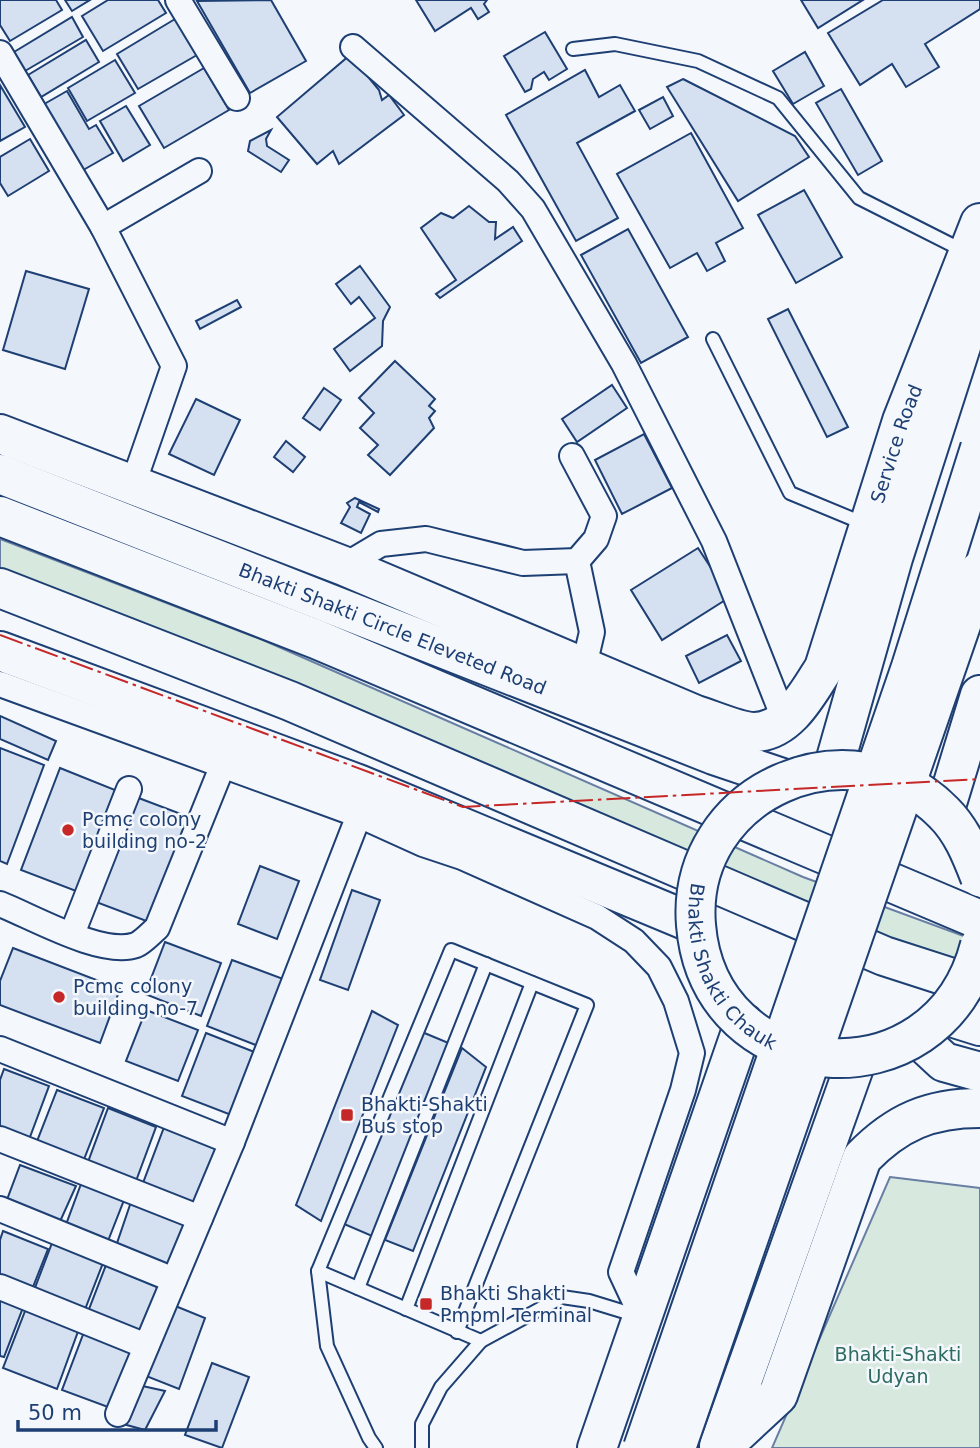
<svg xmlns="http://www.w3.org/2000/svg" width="980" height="1448" font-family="'DejaVu Sans',sans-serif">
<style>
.green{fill:#d7e8df;stroke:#687fa3;stroke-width:2}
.building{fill:#d5e0f0;stroke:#1d3f73;stroke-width:2}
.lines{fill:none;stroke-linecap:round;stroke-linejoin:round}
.service-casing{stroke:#1d3f73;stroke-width:16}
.minor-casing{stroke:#1d3f73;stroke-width:28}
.primary-casing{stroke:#1d3f73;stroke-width:42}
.trunk-casing{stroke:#1d3f73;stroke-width:42}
.service{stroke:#f4f7fb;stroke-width:12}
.minor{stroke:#f4f7fb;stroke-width:24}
.primary{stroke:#f4f7fb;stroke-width:38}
.trunk{stroke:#f4f7fb;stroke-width:38}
.trunk-bridge-casing{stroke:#1d3f73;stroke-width:42;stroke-linecap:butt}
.trunk-bridge{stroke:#f4f7fb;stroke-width:38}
.power{stroke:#c62828;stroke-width:2;stroke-dasharray:24 5 3.5 5;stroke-linecap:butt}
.poi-dot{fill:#c62828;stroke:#f4f7fb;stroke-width:2.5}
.labels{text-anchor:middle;stroke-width:5;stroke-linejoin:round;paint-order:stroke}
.street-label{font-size:19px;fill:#1d3f73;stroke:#f4f7fb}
.poi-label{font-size:19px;fill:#1d3f73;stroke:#f4f7fb;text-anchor:start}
.park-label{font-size:19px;fill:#2c6c60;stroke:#f4f7fb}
</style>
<rect width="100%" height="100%" fill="#f4f7fb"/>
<g class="green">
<polygon points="0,539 263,640 803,877 980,942 980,981 0,583"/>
<polygon points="890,1177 980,1188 980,1448 772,1448"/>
</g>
<g class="building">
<polygon points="0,0 56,0 62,10 10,41 0,25"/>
<polygon points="65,0 90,0 72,11"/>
<polygon points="108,0 158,0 166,13 103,51 82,16"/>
<polygon points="271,0 306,61 250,93 197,1"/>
<polygon points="416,0 487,0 484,4 489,12 478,19 471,8 435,31"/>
<polygon points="801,0 863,0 818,28"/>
<polygon points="883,0 980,0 980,9 925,44 939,67 906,87 892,64 860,85 828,33"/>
<polygon points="72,17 83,37 25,71 14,52"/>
<polygon points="175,19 197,55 138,89 117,54"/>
<polygon points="545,32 567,69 549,80 544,72 533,79 531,89 525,92 504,56"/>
<polygon points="86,40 99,62 41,97 28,75"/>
<polygon points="805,52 824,86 793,104 773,71"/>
<polygon points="350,55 379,90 382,100 389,95 404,115 339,164 333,151 317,164 277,117"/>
<polygon points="115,60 135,93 87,121 68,88"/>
<polygon points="204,68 229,110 164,148 139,106"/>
<polygon points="585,70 599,97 620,85 635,111 577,143 618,218 576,241 506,115"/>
<polygon points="683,79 795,136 809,157 738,201 667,87"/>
<polygon points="0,85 25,127 0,141"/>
<polygon points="841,89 882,161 858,175 816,103"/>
<polygon points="67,91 89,129 96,125 113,153 78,173 39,107"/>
<polygon points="663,97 673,116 650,129 639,110"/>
<polygon points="126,106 150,145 123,161 100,121"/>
<polygon points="271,130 266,139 267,146 289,160 281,172 248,151 250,141"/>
<polygon points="691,133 743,228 716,243 725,261 707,271 697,253 670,268 617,174"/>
<polygon points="30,139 49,171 8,196 0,183 0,157"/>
<polygon points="804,190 842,257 796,283 758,215"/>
<polygon points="469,206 489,222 496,222 495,239 513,227 522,241 440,298 436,294 456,280 421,228 441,213 453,218"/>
<polygon points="628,229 688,337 641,363 581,255"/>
<polygon points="360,266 390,307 383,321 382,346 350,371 334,349 375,318 359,297 351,304 336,284"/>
<polygon points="26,271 89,289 65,369 3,350"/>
<polygon points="237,300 241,307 200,329 196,321"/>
<polygon points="788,309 848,427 827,437 768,319"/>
<polygon points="395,361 435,399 429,406 435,411 429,418 434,428 390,475 368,455 378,445 360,428 374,413 359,398"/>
<polygon points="612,385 627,408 577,442 562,419"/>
<polygon points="324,388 341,400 320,430 303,418"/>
<polygon points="196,399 240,420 214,475 169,454"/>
<polygon points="644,434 672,488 622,514 595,460"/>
<polygon points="286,441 305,457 293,472 274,457"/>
<polygon points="355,498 379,509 378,512 359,502 357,507 370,514 361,533 341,523 350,507 347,503"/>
<polygon points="698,548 730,597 662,640 631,590"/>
<polygon points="727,635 741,661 699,683 686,656"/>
<polygon points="0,716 56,741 48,760 0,739"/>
<polygon points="0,748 44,765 7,864 0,861"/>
<polygon points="60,768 115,790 76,891 21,870"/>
<polygon points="136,797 189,817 149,922 96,902"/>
<polygon points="260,866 299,881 277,939 238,924"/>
<polygon points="352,890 380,900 348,990 320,980"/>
<polygon points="165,942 221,963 201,1016 145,994"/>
<polygon points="13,948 120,989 100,1043 0,1005 0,981"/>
<polygon points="232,960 286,980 261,1047 207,1026"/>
<polygon points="146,1010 198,1030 178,1081 126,1061"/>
<polygon points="372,1011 398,1025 321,1221 296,1205"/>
<polygon points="422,1032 451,1044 372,1236 344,1224"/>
<polygon points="206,1033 262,1055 239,1118 182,1096"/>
<polygon points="462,1048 486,1067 413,1251 385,1240"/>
<polygon points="4,1069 49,1086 27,1145 0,1135 0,1080"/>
<polygon points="57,1090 104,1108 81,1167 34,1149"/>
<polygon points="108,1108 156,1127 136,1181 88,1162"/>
<polygon points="166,1122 219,1142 196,1203 143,1183"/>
<polygon points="20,1165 76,1186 58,1226 5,1205"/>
<polygon points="81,1184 124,1200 106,1246 64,1230"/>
<polygon points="132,1199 187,1220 165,1271 115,1249"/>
<polygon points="3,1231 48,1249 29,1297 0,1286 0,1240"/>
<polygon points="52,1243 103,1263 84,1312 33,1293"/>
<polygon points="106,1265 162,1289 143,1337 86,1317"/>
<polygon points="0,1296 24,1305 4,1357 0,1356"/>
<polygon points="168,1303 205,1318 179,1389 141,1374"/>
<polygon points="27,1306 80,1326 57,1389 3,1368"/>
<polygon points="84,1332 138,1352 116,1410 62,1390"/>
<polygon points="212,1363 249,1377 222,1448 185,1435"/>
<polygon points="138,1385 165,1391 145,1430 123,1424"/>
</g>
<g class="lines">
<g class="service-casing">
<g id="service">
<polyline points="573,49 615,44 698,61 778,98 859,198 966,252"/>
<polyline points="713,339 790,493 865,524"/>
<polyline points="318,1271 481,1341"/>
<polyline points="358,1288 486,964"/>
<polyline points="406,1309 532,983"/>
<polyline points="376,1448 369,1438 327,1346 318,1271 451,950 587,1005 457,1332"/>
<polyline points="422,1448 422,1424 441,1387 481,1341 562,1297 589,1301 638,1316"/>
</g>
</g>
<g class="minor-casing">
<g id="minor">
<polyline points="178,0 237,98"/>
<polyline points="353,47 508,181 533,209 624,364 714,541 785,721"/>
<polyline points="0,53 103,227"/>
<polyline points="132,487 174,366 103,227 199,171"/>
<polyline points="577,561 592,632 584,666"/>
<polyline points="344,566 381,544 426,539 523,563 577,561 596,539 604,516 572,456"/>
<polyline points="0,684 359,815 232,1142 118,1414"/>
<polyline points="347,805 359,815 423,844 462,857 597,917 634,941 659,967 676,1001 692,1053 683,1090 621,1272 642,1317"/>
<path d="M0 904C33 917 102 957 136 945 143 942 151 933 157 928L222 767"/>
<polyline points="72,934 129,789"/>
<polyline points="0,1049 232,1142"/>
<polyline points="0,1139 200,1218"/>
<polyline points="0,1209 174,1280"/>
<polyline points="0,1287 146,1346"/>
</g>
</g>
<g class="primary-casing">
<g id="primary">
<path id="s1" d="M0 434 344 566 696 715C710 719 739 732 754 732 788 732 808 693 824 668L902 421 980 223"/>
<path id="s2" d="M0 474 714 755 785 779"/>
<polyline points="0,516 316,639 980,920"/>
<polyline points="0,588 290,701 884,956 980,987"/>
<polyline points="0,651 358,784 695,924"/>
<polyline points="945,1015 980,1026"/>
<polyline points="918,1038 944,1062 980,1072"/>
</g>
</g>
<g class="trunk-casing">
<g id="trunk">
<polyline points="833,769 893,558 980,287"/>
<polyline points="944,813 980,695"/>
<polyline points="719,1446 857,1059"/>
<polyline points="597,1448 744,1023"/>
<path d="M721 1448 778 1395 862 1158C897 1122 930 1108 980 1108"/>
</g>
</g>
<use href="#service" class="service"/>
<use href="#minor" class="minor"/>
<use href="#primary" class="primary"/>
<use href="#trunk" class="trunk"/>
<g class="trunk-bridge-casing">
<g id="trunk-bridge">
<path id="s3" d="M980 877C971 854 962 831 944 813 851 718 685 792 696 925 709 1088 938 1109 980 945"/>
<polyline points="643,1448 911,667 980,448"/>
<polyline points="676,1448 980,570"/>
</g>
</g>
<use href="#trunk-bridge" class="trunk-bridge"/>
<polyline class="power" points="0,635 463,807 980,779"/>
</g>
<g class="poi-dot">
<circle cx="68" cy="830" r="7"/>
<circle cx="59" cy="997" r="7"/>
<rect x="340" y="1108" width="14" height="14" rx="3.5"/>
<rect x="419" y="1297" width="14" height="14" rx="3.5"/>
</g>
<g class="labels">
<g class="street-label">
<text dy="7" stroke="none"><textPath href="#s1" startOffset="1146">Service Road</textPath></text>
<text dy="7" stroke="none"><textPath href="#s2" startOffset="422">Bhakti Shakti Circle Eleveted Road</textPath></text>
<text dy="7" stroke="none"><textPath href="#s3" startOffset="481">Bhakti Shakti Chauk</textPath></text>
</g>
<g class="poi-label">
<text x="82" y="826">Pcmc colony<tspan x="82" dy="22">building no-2</tspan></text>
<text x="73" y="993">Pcmc colony<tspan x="73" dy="22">building no-7</tspan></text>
<text x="361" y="1111">Bhakti-Shakti<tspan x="361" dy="22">Bus stop</tspan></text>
<text x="440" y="1300">Bhakti Shakti<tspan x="440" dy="22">Pmpml Terminal</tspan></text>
</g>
<g class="park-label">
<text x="898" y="1361">Bhakti-Shakti<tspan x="898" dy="22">Udyan</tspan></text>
</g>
</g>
<path d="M18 1420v10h198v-10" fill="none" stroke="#1d3f73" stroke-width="3.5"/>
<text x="28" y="1420" font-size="21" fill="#1d3f73" stroke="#f4f7fb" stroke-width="5" paint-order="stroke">50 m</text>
</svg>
